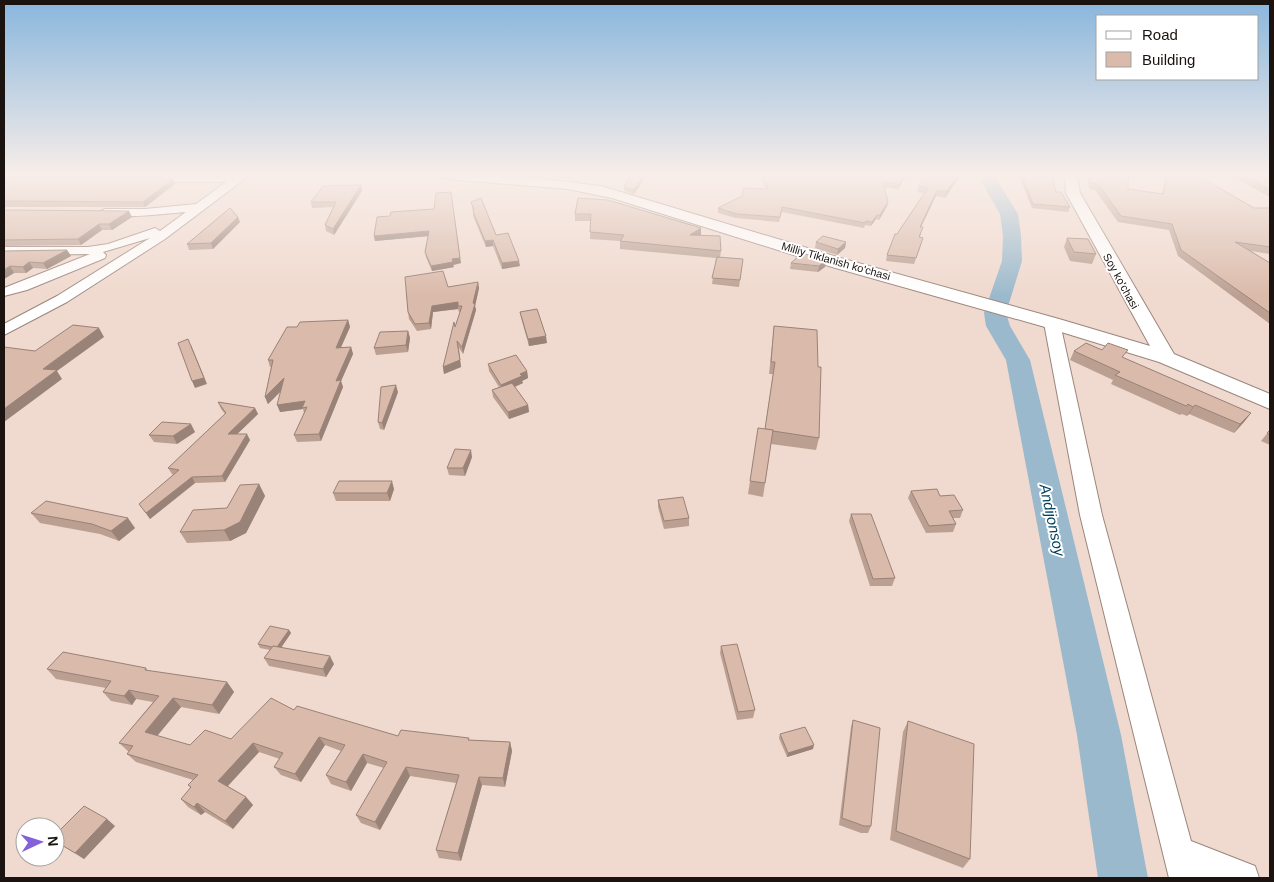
<svg xmlns="http://www.w3.org/2000/svg" width="1274" height="882" font-family="Helvetica,sans-serif">
<style>
.lines{fill:none;stroke-linecap:round;stroke-linejoin:round}
.river{fill:#9ab9cc;fill-rule:evenodd}
.minor-casing{stroke:#9b867c;stroke-width:2}
.major-casing{stroke:#9b867c;stroke-width:2}
.minor{fill:#fff;fill-rule:evenodd}
.major{fill:#fff;fill-rule:evenodd}
.wall{fill:#bba092}
.shaded-wall{fill:#998277}
.building{fill:#dabaaa;stroke:#998277}
.labels{text-anchor:middle;stroke-width:4;stroke-linejoin:round;paint-order:stroke}
.far-street-label{font-size:11px;fill:#1a130f;stroke:#fff}
.water-label{font-size:15px;font-style:italic;fill:#02415b;stroke:#fff}
</style>
<rect width="100%" height="100%" fill="#f0d9ce"/>
<g class="lines">
<polygon class="river" points="977,174 993,174 1018,214 1021,236 1022,261 1006,313 1010,326 1030,360 1121,735 1148,878 1098,878 1077,735 1006,360 986,326 984,313 1002,261 1003,236 1000,214"/>
<g class="minor-casing">
<g id="minor">
<path d="M237 174H248L242 181 165 239 67 302 4 335V324L57 296 150 238 103 252 106 255 105 258 27 290 4 296V288L90 254 4 255V247H88L108 244 155 228 160 231 186 212C171 213 108 221 99 212L105 209H145L196 204 226 182H149L145 181 144 179 145 177 234 176Z"/>
<polygon points="1052,318 1057,320 1060,323 1102,515 1191,841 1255,866 1259,878 1169,878 1080,515 1044,323 1047,320"/>
</g>
</g>
<g class="major-casing">
<polygon id="major" points="437,174 475,174 546,179 601,186 844,259 1059,319 1150,346 1066,193 1064,174 1077,174 1080,193 1174,354 1270,394 1270,409 1159,362 1045,327 832,267 612,198 568,189 459,180 439,177"/>
</g>
<use href="#minor" class="minor"/>
<use href="#major" class="major"/>
</g>
<g class="wall">
<polygon points="4,174 189,174 4,175"/>
<polygon points="632,174 648,174 634,194 624,191 624,187"/>
<polygon points="762,174 908,174 898,189 884,187 888,202 887,206 879,220 876,219 871,226 865,225 864,228 782,212 779,222 736,218 718,213 718,208 766,189 761,178"/>
<polygon points="924,174 961,174 945,198 936,196 921,227 921,234 919,238 921,245 914,264 886,261 887,255 897,234 924,193 917,192 919,186"/>
<polygon points="1018,174 1052,174 1056,192 1070,207 1068,212 1032,208"/>
<polygon points="1086,174 1128,174 1128,189 1162,194 1166,174 1195,174 1254,208 1270,208 1270,254 1251,251 1270,263 1270,324 1178,256 1169,230 1118,222 1095,190 1089,189 1088,180 1085,176"/>
<polygon points="1227,174 1270,174 1270,197"/>
<polygon points="4,179 173,179 175,184 145,207 4,207"/>
<polygon points="361,185 362,191 334,235 326,231 325,225 334,207 312,208 311,202"/>
<polygon points="578,198 701,235 700,235 721,251 720,258 743,259 739,287 712,284 716,258 620,249 620,241 590,239 591,221 575,221 575,214"/>
<polygon points="471,202 496,235 520,266 502,269 493,246 486,247 473,216 473,211"/>
<polygon points="434,209 461,263 453,265 454,267 432,271 426,257 425,252 428,236 375,241 374,236"/>
<polygon points="4,210 132,217 112,230 102,230 81,245 4,246"/>
<polygon points="240,222 213,249 189,250 187,244"/>
<polygon points="1067,238 1096,254 1092,264 1070,261 1064,247"/>
<polygon points="816,242 846,242 845,248 837,255 815,248"/>
<polygon points="67,250 71,256 47,269 33,268 26,273 14,273 4,279 4,251"/>
<polygon points="791,263 825,267 818,272 790,269"/>
<polygon points="478,282 479,288 475,306 476,310 463,354 459,348 461,367 444,374 443,367 460,312 459,312 458,309 433,312 431,329 417,331 409,319 408,312 448,287"/>
<polygon points="520,312 547,343 529,346 521,318"/>
<polygon points="348,320 350,327 341,347 351,347 353,354 341,381 343,387 321,441 297,442 294,435 304,413 303,409 280,412 281,391 268,404 265,397 271,367 270,367 268,360 297,327"/>
<polygon points="774,326 819,438 816,450 771,444 763,497 748,494 750,481 765,429 773,374 769,374"/>
<polygon points="408,331 410,338 408,352 376,355 374,348"/>
<polygon points="1102,350 1124,358 1251,413 1244,422 1234,433 1189,414 1187,416 1182,414 1180,415 1111,384 1113,380 1070,360 1074,351"/>
<polygon points="488,364 527,371 528,378 522,381 523,383 515,387 528,405 529,412 509,419 493,397 492,390 499,387 489,371"/>
<polygon points="398,392 384,430 380,429 378,422"/>
<polygon points="218,402 255,408 258,414 237,434 250,440 225,482 195,483 150,519 139,504 173,475 172,474 168,468 225,414 221,409"/>
<polygon points="1270,430 1270,445 1261,441"/>
<polygon points="195,432 177,444 154,442 149,435"/>
<polygon points="472,457 465,476 449,475 447,468"/>
<polygon points="259,484 265,496 246,533 230,541 187,543 180,532 227,508"/>
<polygon points="394,489 390,501 336,501 333,493"/>
<polygon points="911,491 963,510 960,518 953,518 956,524 953,532 926,533 908,498"/>
<polygon points="658,500 689,518 689,526 664,529 658,507"/>
<polygon points="31,513 135,528 119,541 100,534 40,523"/>
<polygon points="851,514 895,578 892,586 870,586 849,521"/>
<polygon points="289,630 291,633 281,647 334,664 326,677 269,666 264,658 270,650 260,648 258,644"/>
<polygon points="721,646 755,710 753,718 737,720 720,653"/>
<polygon points="146,668 148,671 227,682 234,692 219,714 181,707 157,736 190,745 231,739 294,710 398,736 510,742 512,751 505,787 482,785 461,861 439,858 436,850 456,783 410,776 380,830 361,823 356,815 384,768 367,763 351,791 331,784 326,775 341,751 325,745 301,782 281,775 274,767 280,759 259,752 228,786 246,797 253,805 233,829 205,812 201,815 188,807 181,799 191,788 188,785 193,780 136,762 127,754 129,752 119,743 153,702 136,699 132,705 111,701 103,692 106,688 56,679 47,669"/>
<polygon points="853,720 871,826 868,833 861,833 839,825 851,727"/>
<polygon points="908,721 970,859 963,868 890,840 903,732"/>
<polygon points="780,734 813,749 787,757 779,738"/>
<polygon points="115,826 84,859 55,841 55,835"/>
</g>
<g class="shaded-wall">
<polygon points="645,174 648,174 634,194 634,190"/>
<polygon points="906,174 908,174 898,189 899,184"/>
<polygon points="959,174 961,174 945,198 946,192"/>
<polygon points="173,179 175,184 145,207 143,202"/>
<polygon points="361,185 362,191 334,235 333,229"/>
<polygon points="937,190 936,196 918,233 920,227"/>
<polygon points="451,192 461,263 453,265 454,267 432,271 431,266"/>
<polygon points="888,202 887,206 879,220 880,215"/>
<polygon points="129,211 132,217 112,230 109,224"/>
<polygon points="877,215 876,219 871,226 872,222"/>
<polygon points="238,217 240,222 213,249 211,243"/>
<polygon points="99,224 102,230 81,245 78,239"/>
<polygon points="701,228 701,235 689,242 690,235"/>
<polygon points="429,231 430,236 375,241 374,236"/>
<polygon points="493,240 493,246 486,247 485,241"/>
<polygon points="846,242 845,248 837,255 838,249"/>
<polygon points="67,250 71,256 47,269 43,263"/>
<polygon points="826,260 825,267 818,272 819,266"/>
<polygon points="519,261 520,266 502,269 502,263"/>
<polygon points="29,262 33,268 26,273 23,267"/>
<polygon points="10,266 14,273 4,279 4,270"/>
<polygon points="478,282 479,288 475,306 476,310 463,354 462,347"/>
<polygon points="458,302 458,309 433,312 431,329 429,323 432,306"/>
<polygon points="348,320 350,327 338,354 336,348"/>
<polygon points="99,328 104,337 57,371 62,379 4,422 4,409 43,369"/>
<polygon points="408,331 410,338 408,352 406,345"/>
<polygon points="546,336 547,343 529,346 528,339"/>
<polygon points="457,341 461,367 444,374 443,367"/>
<polygon points="191,345 207,384 195,388 192,381"/>
<polygon points="351,347 353,354 341,381 343,387 321,441 319,434 336,381"/>
<polygon points="527,371 528,378 522,381 523,383 502,392 501,385 520,374"/>
<polygon points="284,378 287,385 268,404 265,397"/>
<polygon points="396,385 398,392 384,430 382,423"/>
<polygon points="305,401 302,408 303,409 280,412 277,405"/>
<polygon points="528,405 529,412 509,419 508,412"/>
<polygon points="1195,405 1189,414 1187,416 1193,407"/>
<polygon points="255,408 258,414 231,440 228,434"/>
<polygon points="1251,413 1244,422 1234,433 1240,424"/>
<polygon points="191,424 195,432 177,444 173,436"/>
<polygon points="247,434 250,440 225,482 222,476"/>
<polygon points="471,450 472,457 465,476 463,468"/>
<polygon points="192,477 195,483 150,519 146,513"/>
<polygon points="392,481 394,489 390,501 387,493"/>
<polygon points="259,484 265,496 246,533 230,541 224,530"/>
<polygon points="128,518 135,528 119,541 111,531"/>
<polygon points="289,630 291,633 279,651 276,648"/>
<polygon points="330,656 334,664 326,677 323,669"/>
<polygon points="227,682 234,692 219,714 212,705"/>
<polygon points="129,690 136,699 132,705 124,696"/>
<polygon points="173,698 181,707 153,741 145,732"/>
<polygon points="319,737 325,745 301,782 295,774"/>
<polygon points="510,742 512,751 505,787 503,778"/>
<polygon points="253,743 259,752 225,789 218,781"/>
<polygon points="814,745 813,749 787,757 788,753"/>
<polygon points="363,754 367,763 351,791 346,782"/>
<polygon points="406,767 410,776 380,830 375,822"/>
<polygon points="479,777 482,785 461,861 458,853"/>
<polygon points="246,797 253,805 233,829 225,821"/>
<polygon points="197,803 205,812 201,815 194,807"/>
<polygon points="107,819 115,826 84,859 75,853"/>
</g>
<g class="building">
<polygon points="632,174 645,174 634,190 624,187"/>
<polygon points="762,174 906,174 899,184 883,182 888,202 880,215 877,215 872,222 866,221 865,223 782,207 780,217 737,214 718,208 742,196 744,188 768,189"/>
<polygon points="924,174 959,174 946,192 937,190 920,227 923,227 919,237 923,238 916,258 887,255 895,234 897,234 928,188 919,186"/>
<polygon points="1021,174 1052,174 1056,192 1061,192 1070,207 1033,204"/>
<polygon points="1090,174 1128,174 1128,189 1163,194 1168,174 1195,174 1254,208 1270,208 1270,247 1235,242 1270,263 1270,313 1181,250 1172,224 1121,216 1098,184 1091,183"/>
<polygon points="1241,174 1270,174 1270,189"/>
<polygon points="4,179 173,179 143,202 4,201"/>
<polygon points="361,185 333,229 325,225 336,202 311,202 323,186"/>
<polygon points="451,192 460,258 452,259 453,262 431,266 425,252 429,231 374,236 377,217 390,216 391,212 434,209 436,193"/>
<polygon points="481,198 496,235 508,233 519,261 502,263 493,240 485,241 473,211 474,210 471,202"/>
<polygon points="578,198 608,200 701,228 690,235 720,236 721,251 620,241 624,235 590,232 591,214 575,214"/>
<polygon points="230,208 238,217 211,243 187,244"/>
<polygon points="4,210 129,211 109,224 99,224 78,239 4,240"/>
<polygon points="823,236 846,242 838,249 816,242"/>
<polygon points="1067,238 1088,239 1096,254 1074,252"/>
<polygon points="67,250 43,263 29,262 23,267 10,266 4,270 4,251"/>
<polygon points="802,253 826,260 819,266 791,263"/>
<polygon points="717,257 743,259 740,280 712,278"/>
<polygon points="443,271 448,287 478,282 473,303 475,304 462,347 457,341 460,360 443,367 454,322 455,327 462,306 458,306 458,302 432,306 429,323 415,324 408,312 405,277"/>
<polygon points="537,309 546,336 528,339 520,312"/>
<polygon points="348,320 336,348 351,347 336,381 341,380 319,434 294,435 307,407 302,408 305,401 277,405 284,378 265,397 273,360 268,360 287,327 297,327 300,322"/>
<polygon points="73,325 99,328 43,369 57,370 4,409 4,347 35,351"/>
<polygon points="774,326 817,330 818,367 821,367 819,438 773,431 773,430 765,429 775,362 771,362"/>
<polygon points="408,331 406,345 374,348 380,332"/>
<polygon points="188,339 204,378 192,381 178,343"/>
<polygon points="1086,343 1102,350 1108,343 1128,350 1122,357 1251,413 1240,424 1195,405 1193,407 1188,404 1186,406 1115,375 1120,372 1074,351"/>
<polygon points="516,355 527,371 520,374 522,376 501,385 488,364"/>
<polygon points="512,383 528,405 508,412 492,390"/>
<polygon points="396,385 382,423 378,422 381,387"/>
<polygon points="218,402 255,408 228,434 247,434 222,476 192,477 146,513 139,504 179,470 168,468 226,413"/>
<polygon points="162,422 191,424 173,436 149,435"/>
<polygon points="758,428 773,430 765,483 750,481"/>
<polygon points="1270,430 1270,435 1267,433"/>
<polygon points="455,449 471,450 463,468 447,468"/>
<polygon points="339,481 392,481 387,493 333,493"/>
<polygon points="259,484 240,522 224,530 180,532 193,510 227,508 240,485"/>
<polygon points="937,489 940,496 954,495 963,510 949,511 956,524 929,526 911,491"/>
<polygon points="683,497 689,518 664,521 658,500"/>
<polygon points="46,501 128,518 111,531 92,524 31,513"/>
<polygon points="851,514 871,514 895,578 873,579"/>
<polygon points="270,626 289,630 277,647 273,646 272,647 258,644"/>
<polygon points="737,644 755,710 738,712 721,646"/>
<polygon points="273,646 330,656 323,669 264,658"/>
<polygon points="63,652 146,668 145,670 227,682 212,705 173,698 145,732 190,745 205,730 231,739 271,698 294,710 297,706 398,736 401,730 469,738 468,740 510,742 503,778 479,777 458,853 436,850 459,775 406,767 375,822 356,815 387,762 363,754 346,782 326,775 345,745 319,737 295,774 274,767 283,753 253,743 218,781 246,797 225,821 197,803 194,807 181,799 191,787 188,785 198,775 127,754 133,746 119,743 159,696 129,690 124,696 103,692 111,681 47,669"/>
<polygon points="853,720 880,728 871,826 864,826 842,818"/>
<polygon points="908,721 974,744 970,859 896,831"/>
<polygon points="805,727 814,745 788,753 780,734"/>
<polygon points="84,806 107,819 75,853 55,841 55,835"/>
</g>
<linearGradient id="sky" x2="0" y2="1"><stop stop-color="#89b6dd"/><stop offset="0.59" stop-color="#f8eee9"/><stop offset="1" stop-color="#f8eee9" stop-opacity="0"/></linearGradient>
<rect width="1274" height="297" fill="url(#sky)"/>
<g class="labels">
<g class="far-street-label">
<text transform="translate(836 261) rotate(16)" y="4">Milliy Tiklanish ko'chasi</text>
<text transform="translate(1121 281) rotate(61)" y="4">Soy ko'chasi</text>
</g>
<g class="water-label">
<text transform="translate(1052 520) rotate(78)" y="5">Andijonsoy</text>
</g>
</g>
<rect width="1274" height="882" fill="none" stroke="#1a130f" stroke-width="10"/>
<rect x="1096" y="15" width="162" height="65" fill="#ffffff" stroke="#a3a19f"/>
<rect x="1106" y="31" width="25" height="8" fill="#ffffff" stroke="#a3a19f"/>
<text x="1142" y="40" font-size="15" fill="#1a130f">Road</text>
<rect x="1106" y="52" width="25" height="15" fill="#dabaaa" stroke="#a3a19f"/>
<text x="1142" y="65" font-size="15" fill="#1a130f">Building</text>
<g transform="translate(40 842) rotate(86)"><circle r="24" fill="#ffffff" stroke="#a3a19f"/>
<path d="M0-4L9 19L0 12L-9 19Z" fill="#8460da"/>
<text y="-8" font-size="14" font-weight="bold" text-anchor="middle" fill="#1a130f">N</text>
</g>
</svg>
